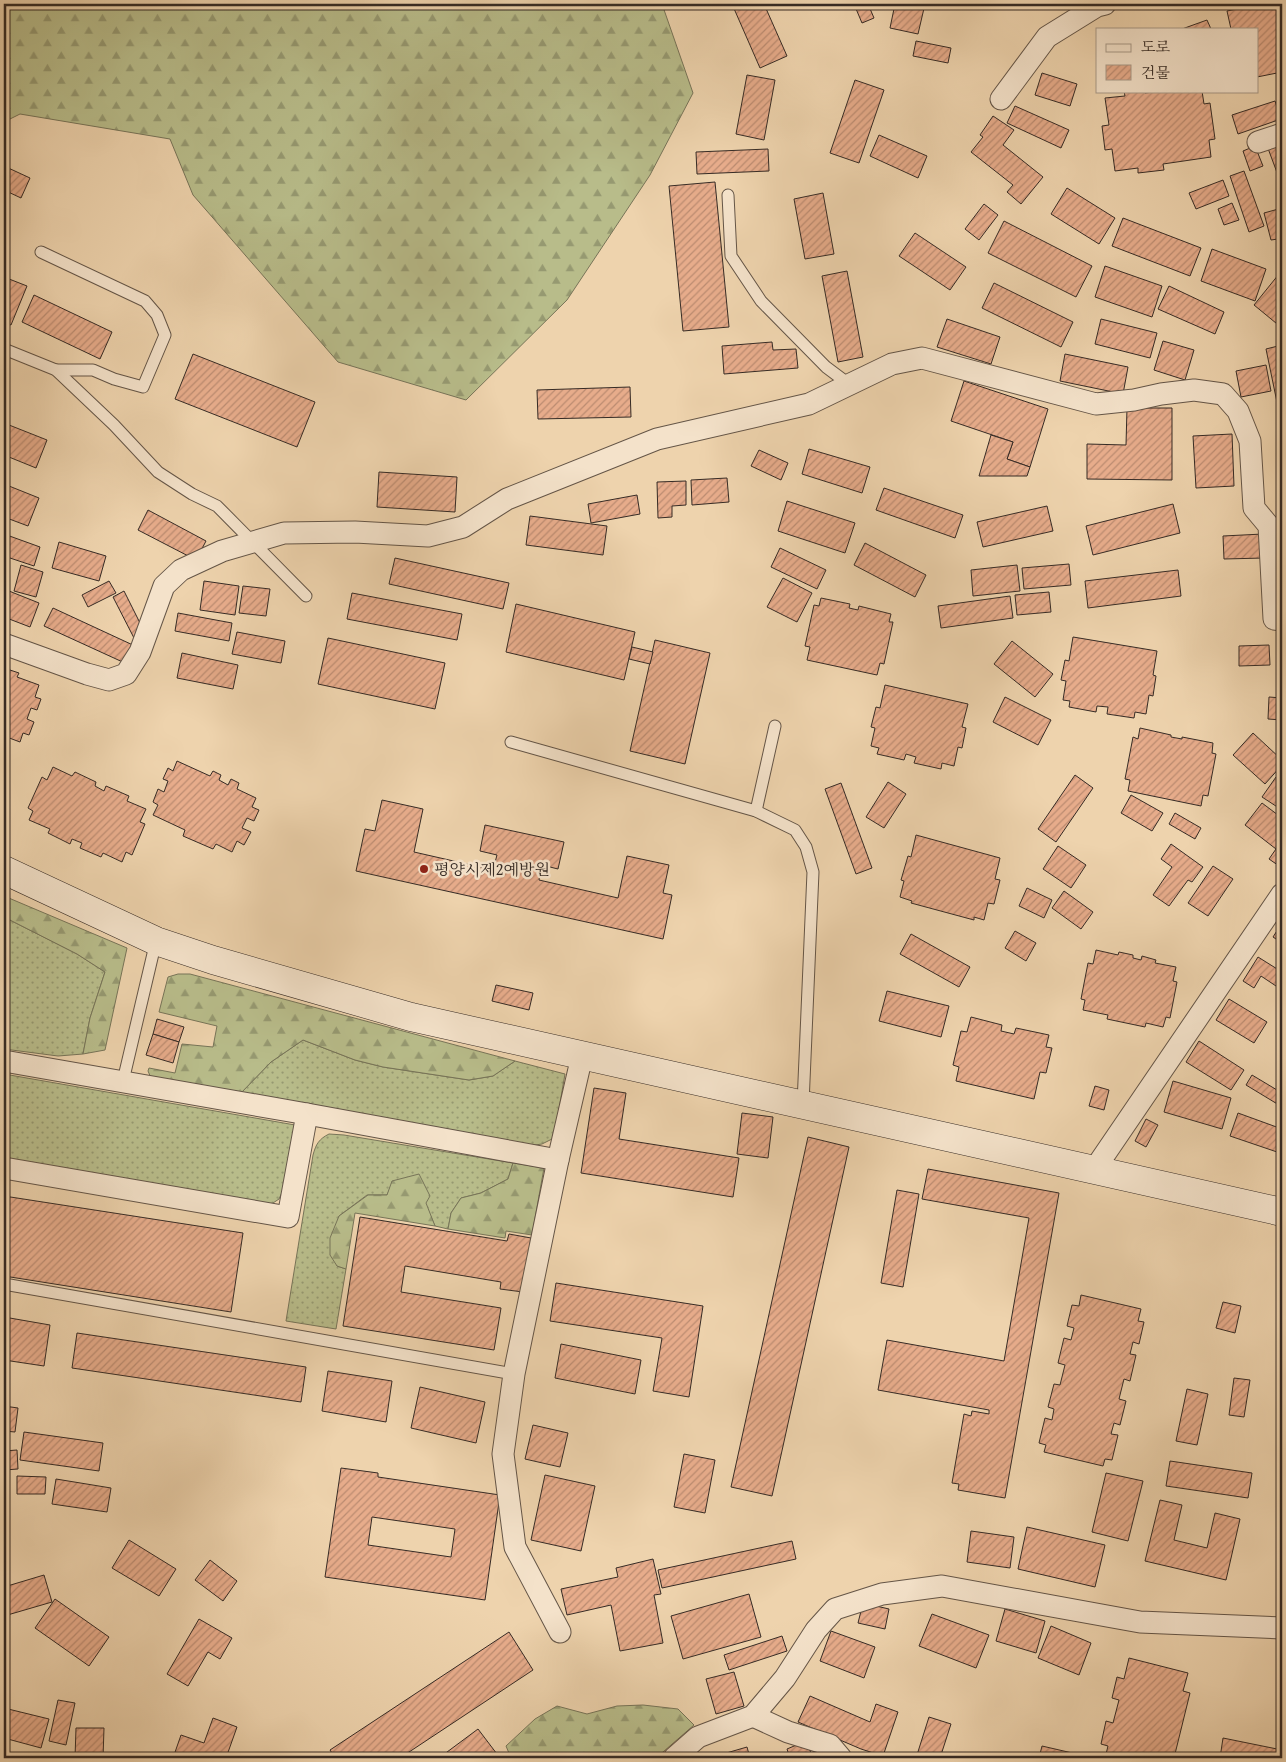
<svg xmlns="http://www.w3.org/2000/svg" width="1286" height="1762" font-family="'Gentium Book Plus','Noto Serif KR',serif">
<style>
.grass{fill:url(#grass-dots);stroke:#777458}
.forest{fill:url(#forest-firs);stroke:#777458}
.building{fill:url(#building-hatch);stroke:#362b25;fill-rule:evenodd}
.lines{fill:none;stroke-linecap:round;stroke-linejoin:round}
.lane-casing{stroke:#645547;stroke-width:13}
.street-casing{stroke:#645547;stroke-width:23}
.secondary-casing{stroke:#362b25;stroke-width:29}
.lane{stroke:#f4e2ca;stroke-width:11}
.street{stroke:#f4e2ca;stroke-width:21}
.secondary{stroke:#f4e2ca;stroke-width:28}
.poi-dot{fill:#8f2418;stroke:#f4e2ca;stroke-width:2}
.labels{text-anchor:middle;stroke-width:5;stroke-linejoin:round;paint-order:stroke}
.poi-label{font-size:16px;fill:#362b25;stroke:#f4e2ca;text-anchor:start}
</style>
<defs>
<pattern id="grass-dots" width="8" height="8" patternUnits="userSpaceOnUse" patternTransform="scale(1.25)"><rect width="8" height="8" fill="#b8bc8a"/><path d="M2 2h.1M6 6h.1" fill="none" stroke="#969971" stroke-width="1.8" stroke-linecap="round"/></pattern>
<pattern id="forest-firs" width="22" height="20" patternUnits="userSpaceOnUse" patternTransform="scale(1.25)"><rect width="22" height="20" fill="#b8bc8a"/><path d="M5 1l3.5 6h-7zM16 11l3.5 6h-7z" fill="#969971"/></pattern>
<pattern id="building-hatch" width="6" height="6" patternUnits="userSpaceOnUse" patternTransform="scale(1.25)"><rect width="6" height="6" fill="#e7ac8b"/><path d="M-1 1l2-2M0 6l6-6M5 7l2-2" fill="none" stroke="#bc8c71"/></pattern>
</defs>
<rect width="100%" height="100%" fill="#eed3ad"/>
<filter id="stains"><feTurbulence type="fractalNoise" baseFrequency=".004" numOctaves="4"/><feColorMatrix values="0 0 0 0 .2 0 0 0 0 .09 0 0 0 0 .02 0 0 0 .5 -.17"/></filter>
<radialGradient id="worn" r=".72"><stop offset=".6" stop-color="#630" stop-opacity="0"/><stop offset="1" stop-color="#630" stop-opacity=".3"/></radialGradient>
<g class="grass">
<polygon points="4,917 77,954 105,972 90,1018 83,1054 58,1056 4,1049"/>
<polygon points="303,1040 355,1060 383,1067 469,1080 493,1076 515,1061 565,1074 554,1138 542,1144 528,1146 240,1094 271,1062"/>
<polygon points="4,1074 295,1125 283,1190 279,1199 270,1205 4,1159"/>
<path d="M329 1134 344 1135 513 1163 508 1179 481 1193 461 1198 451 1213 448 1229 435 1226 425 1203 392 1184 387 1195H367L339 1216 337 1266 346 1269 336 1329 286 1321 313 1155C316 1144 319 1139 329 1134Z"/>
</g>
<g class="forest">
<polygon points="4,4 662,4 693,93 650,175 567,300 466,400 338,362 193,195 170,139 20,114 4,122"/>
<polygon points="4,896 127,948 105,1050 83,1054 90,1018 105,972 77,954 4,917"/>
<polygon points="178,974 190,974 515,1061 493,1076 469,1080 383,1067 355,1060 303,1040 271,1062 240,1094 151,1078 148,1071 149,1068 175,1073 182,1044 213,1047 217,1026 159,1012 168,977"/>
<polygon points="513,1163 544,1168 532,1235 506,1231 505,1238 448,1229 451,1213 461,1198 481,1193 508,1179"/>
<polygon points="419,1174 430,1196 426,1203 435,1226 355,1213 346,1269 337,1266 330,1255 330,1238 339,1216 368,1195 387,1195 392,1181"/>
<polygon points="643,1705 678,1709 694,1725 656,1758 511,1758 506,1746 535,1719 557,1706 587,1714 617,1706"/>
</g>
<g class="building">
<polygon points="732,4 764,4 787,56 760,68"/>
<polygon points="854,4 868,4 874,18 862,23"/>
<polygon points="895,4 925,4 918,34 890,28"/>
<polygon points="1262,4 1282,4 1282,72 1257,77 1257,29 1231,29 1227,11"/>
<polygon points="1207,20 1211,29 1182,29"/>
<polygon points="916,41 951,48 948,63 913,56"/>
<polygon points="1042,73 1077,84 1070,106 1035,95"/>
<polygon points="747,75 775,80 764,140 736,134"/>
<polygon points="855,80 884,90 859,163 830,153"/>
<polygon points="1124,91 1145,91 1145,93 1161,91 1202,91 1204,104 1210,103 1215,139 1209,140 1211,157 1163,164 1164,170 1138,173 1138,168 1115,171 1112,149 1105,150 1102,126 1109,125 1105,98 1125,96"/>
<polygon points="1275,101 1281,119 1238,134 1232,115"/>
<polygon points="1015,106 1069,130 1061,148 1007,123"/>
<polygon points="993,116 1014,130 1003,145 1043,177 1021,204 1007,192 1013,185 971,152 983,137 980,135"/>
<polygon points="879,135 927,156 918,178 870,156"/>
<polygon points="1282,138 1282,186 1266,143"/>
<polygon points="1255,146 1263,166 1250,171 1243,151"/>
<polygon points="768,149 769,171 697,174 696,152"/>
<polygon points="4,166 30,178 21,198 4,190"/>
<polygon points="1244,171 1264,226 1249,232 1230,176"/>
<polygon points="1223,180 1229,196 1196,209 1189,193"/>
<polygon points="715,182 729,327 683,331 669,186"/>
<polygon points="1067,188 1115,218 1099,244 1051,214"/>
<polygon points="823,193 834,254 805,259 794,199"/>
<polygon points="1232,203 1239,220 1224,225 1218,209"/>
<polygon points="984,204 998,215 979,240 965,229"/>
<polygon points="1282,208 1282,246 1280,246 1278,239 1271,240 1264,213"/>
<polygon points="1123,218 1201,248 1190,276 1112,246"/>
<polygon points="1004,221 1092,266 1076,297 988,253"/>
<polygon points="915,233 966,267 950,290 899,256"/>
<polygon points="1212,249 1266,269 1255,301 1201,281"/>
<polygon points="1105,266 1162,286 1152,317 1095,297"/>
<polygon points="847,271 863,357 838,362 822,276"/>
<polygon points="1279,274 1282,276 1282,328 1254,305"/>
<polygon points="4,277 27,286 11,325 4,322"/>
<polygon points="994,283 1073,322 1061,347 982,308"/>
<polygon points="1169,286 1224,312 1215,334 1158,309"/>
<polygon points="34,295 112,332 100,359 22,322"/>
<polygon points="947,319 1000,337 991,364 937,347"/>
<polygon points="1101,319 1157,333 1150,358 1095,344"/>
<polygon points="1163,341 1194,350 1185,380 1154,370"/>
<polygon points="772,342 773,350 796,349 798,368 724,374 722,346"/>
<polygon points="1282,345 1282,411 1279,412 1266,349"/>
<polygon points="193,354 315,402 297,447 175,399"/>
<polygon points="1065,354 1128,367 1123,394 1060,381"/>
<polygon points="1266,365 1271,391 1241,397 1236,371"/>
<polygon points="964,381 1048,409 1030,467 1007,459 1013,442 951,421"/>
<polygon points="630,387 631,417 538,419 537,390"/>
<polygon points="1127,408 1172,408 1172,480 1087,479 1087,444 1126,445"/>
<polygon points="1282,418 1282,474 1280,419"/>
<polygon points="4,423 47,440 36,468 4,455"/>
<polygon points="1232,434 1234,486 1196,488 1193,436"/>
<polygon points="991,435 1013,442 1007,459 1030,467 1027,476 979,476"/>
<polygon points="809,449 870,467 862,493 802,474"/>
<polygon points="759,450 788,463 781,480 751,466"/>
<polygon points="379,472 457,477 455,512 377,507"/>
<polygon points="727,478 729,502 692,505 691,480"/>
<polygon points="686,481 686,505 672,506 672,517 658,518 657,482"/>
<polygon points="4,484 39,498 28,526 4,517"/>
<polygon points="884,488 963,515 955,538 876,510"/>
<polygon points="637,495 640,514 591,523 588,504"/>
<polygon points="787,501 855,523 845,553 778,531"/>
<polygon points="1173,504 1180,533 1093,555 1086,526"/>
<polygon points="1047,506 1053,531 983,547 977,522"/>
<polygon points="148,510 206,541 196,560 138,530"/>
<polygon points="530,516 607,526 603,555 526,545"/>
<polygon points="1279,522 1282,522 1281,582"/>
<polygon points="4,534 40,547 34,566 4,556"/>
<polygon points="1263,534 1264,558 1224,559 1223,536"/>
<polygon points="59,542 106,556 99,581 52,568"/>
<polygon points="865,543 926,575 915,597 854,565"/>
<polygon points="780,548 826,570 817,589 771,567"/>
<polygon points="395,558 509,583 503,609 389,584"/>
<polygon points="1069,564 1071,585 1024,589 1022,568"/>
<polygon points="21,565 43,572 36,597 14,591"/>
<polygon points="1017,565 1020,591 973,596 971,570"/>
<polygon points="1178,570 1181,596 1088,608 1085,581"/>
<polygon points="783,578 812,593 797,622 767,607"/>
<polygon points="109,581 116,593 88,607 82,595"/>
<polygon points="204,581 239,586 235,615 200,610"/>
<polygon points="243,586 270,589 266,616 239,613"/>
<polygon points="4,589 39,603 30,627 4,617"/>
<polygon points="124,591 145,633 134,638 113,597"/>
<polygon points="1049,592 1051,612 1017,615 1015,595"/>
<polygon points="352,593 462,614 457,640 347,619"/>
<polygon points="1010,596 1013,618 941,628 938,606"/>
<polygon points="821,598 850,604 849,608 858,610 859,606 891,614 889,622 893,622 884,664 880,663 877,675 807,660 810,647 805,646 814,605 819,606"/>
<polygon points="516,604 635,632 624,680 506,652"/>
<polygon points="53,608 135,646 127,664 44,626"/>
<polygon points="178,613 232,623 229,641 175,631"/>
<polygon points="237,632 285,641 281,663 232,654"/>
<polygon points="1073,637 1157,651 1153,675 1156,676 1153,696 1149,695 1146,714 1135,712 1134,718 1107,714 1108,707 1097,706 1096,712 1069,707 1070,701 1063,700 1066,681 1061,680 1065,660 1069,661"/>
<polygon points="328,638 445,663 435,709 318,684"/>
<polygon points="655,640 710,653 685,764 630,751"/>
<polygon points="1012,641 1053,674 1035,697 994,664"/>
<polygon points="1269,645 1270,665 1239,666 1239,646"/>
<polygon points="632,647 653,652 650,664 629,659"/>
<polygon points="182,653 238,665 233,689 177,678"/>
<polygon points="7,669 19,673 17,677 39,685 35,697 41,699 37,710 31,708 27,719 34,722 29,735 23,733 20,742 4,736 4,673 6,674"/>
<polygon points="885,685 968,704 962,727 966,728 962,748 958,747 954,766 942,763 941,769 914,763 916,757 906,754 904,760 877,754 879,748 871,746 875,728 871,727 876,707 880,708"/>
<polygon points="1005,697 1051,720 1038,745 993,722"/>
<polygon points="1269,697 1282,698 1282,720 1268,719"/>
<polygon points="1140,728 1171,735 1171,737 1182,739 1182,737 1213,743 1212,753 1216,754 1208,796 1203,795 1201,806 1128,791 1130,780 1125,779 1133,737 1138,739"/>
<polygon points="1253,733 1282,760 1282,765 1265,784 1233,755"/>
<polygon points="177,761 210,776 213,771 221,775 219,780 228,785 231,779 239,783 237,789 256,798 252,807 259,810 254,821 247,818 242,828 251,832 244,845 237,841 232,852 216,844 213,849 183,836 185,830 153,815 158,805 153,802 158,789 164,792 168,781 163,779 168,768 173,771"/>
<polygon points="53,767 72,776 75,772 96,782 95,786 104,791 106,786 129,796 127,801 146,809 140,822 145,824 132,855 126,852 122,862 103,853 101,857 80,848 82,843 72,839 70,844 48,833 50,829 29,820 33,811 28,808 42,777 47,780"/>
<polygon points="1075,775 1093,788 1056,842 1038,829"/>
<polygon points="1276,777 1282,782 1282,810 1262,797"/>
<polygon points="888,782 906,794 884,828 866,817"/>
<polygon points="841,783 872,868 856,874 825,789"/>
<polygon points="1131,795 1163,813 1152,831 1121,813"/>
<polygon points="382,800 423,809 414,852 493,870 497,855 480,851 485,825 564,842 558,869 542,865 539,880 618,898 627,856 669,865 663,893 672,895 663,939 356,871 365,829 375,831"/>
<polygon points="1262,803 1282,818 1282,868 1269,859 1276,849 1245,825"/>
<polygon points="1175,813 1201,828 1195,839 1169,824"/>
<polygon points="916,835 1000,858 995,879 1000,880 994,904 988,903 984,920 974,917 974,920 911,903 912,901 900,897 904,881 901,880 908,856 911,857"/>
<polygon points="1171,844 1203,867 1192,882 1188,880 1169,906 1153,895 1172,867 1161,859"/>
<polygon points="1058,846 1086,865 1071,888 1043,869"/>
<polygon points="1213,866 1233,879 1208,916 1188,903"/>
<polygon points="1027,888 1052,900 1044,918 1019,906"/>
<polygon points="1064,891 1093,912 1081,929 1052,908"/>
<polygon points="1282,923 1282,943 1273,937"/>
<polygon points="1015,931 1036,943 1026,961 1005,948"/>
<polygon points="911,934 970,967 959,987 900,954"/>
<polygon points="1096,950 1118,955 1119,952 1133,955 1133,958 1141,960 1142,956 1156,960 1155,963 1176,967 1173,981 1177,982 1170,1018 1166,1017 1163,1027 1146,1023 1145,1027 1107,1019 1108,1015 1083,1010 1085,1000 1081,999 1088,963 1093,964"/>
<polygon points="1258,957 1282,972 1282,990 1261,976 1254,988 1243,981"/>
<polygon points="496,985 533,993 529,1010 492,1001"/>
<polygon points="887,991 949,1006 941,1037 879,1021"/>
<polygon points="1229,999 1267,1022 1254,1043 1216,1020"/>
<polygon points="971,1017 1002,1025 1001,1031 1014,1034 1016,1028 1049,1035 1046,1047 1052,1048 1046,1073 1040,1072 1034,1099 956,1081 959,1067 953,1065 961,1031 967,1032"/>
<polygon points="157,1019 184,1027 179,1042 153,1034"/>
<polygon points="153,1034 179,1042 173,1063 146,1055"/>
<polygon points="1199,1041 1244,1070 1231,1090 1186,1062"/>
<polygon points="1252,1075 1282,1093 1282,1100 1279,1105 1246,1085"/>
<polygon points="1173,1081 1231,1098 1222,1129 1164,1112"/>
<polygon points="1095,1086 1109,1090 1104,1110 1089,1106"/>
<polygon points="594,1088 626,1093 619,1139 739,1158 733,1197 581,1173"/>
<polygon points="742,1113 773,1117 768,1158 737,1154"/>
<polygon points="1238,1113 1282,1129 1282,1148 1280,1153 1230,1136"/>
<polygon points="1146,1119 1158,1125 1146,1147 1135,1141"/>
<polygon points="808,1137 849,1147 772,1496 731,1487"/>
<polygon points="928,1169 1059,1193 1005,1498 958,1490 959,1484 952,1483 964,1414 971,1416 972,1411 989,1414 989,1410 878,1390 887,1340 1004,1361 1029,1218 922,1199"/>
<polygon points="897,1190 919,1194 903,1287 881,1283"/>
<polygon points="4,1196 243,1233 231,1312 4,1276"/>
<polygon points="360,1217 507,1241 509,1234 531,1238 523,1292 500,1289 501,1282 405,1266 401,1292 501,1308 494,1350 343,1326"/>
<polygon points="556,1283 703,1306 689,1397 653,1391 662,1338 550,1321"/>
<polygon points="1081,1295 1141,1309 1138,1321 1144,1322 1139,1344 1133,1342 1130,1354 1136,1355 1130,1381 1124,1379 1119,1399 1126,1401 1120,1425 1114,1423 1111,1434 1118,1435 1112,1460 1105,1459 1103,1466 1044,1452 1046,1445 1039,1443 1045,1418 1052,1420 1054,1409 1048,1407 1054,1384 1060,1385 1065,1365 1058,1363 1064,1338 1071,1340 1074,1328 1067,1326 1072,1305 1079,1306"/>
<polygon points="1223,1302 1241,1306 1235,1333 1216,1328"/>
<polygon points="4,1317 50,1325 44,1366 4,1360"/>
<polygon points="77,1333 306,1367 301,1402 72,1368"/>
<polygon points="561,1344 641,1360 635,1394 555,1378"/>
<polygon points="328,1371 392,1381 386,1422 322,1411"/>
<polygon points="1234,1378 1250,1380 1244,1417 1229,1415"/>
<polygon points="420,1387 485,1402 476,1443 411,1428"/>
<polygon points="1187,1389 1208,1394 1197,1445 1176,1441"/>
<polygon points="4,1406 18,1408 15,1432 4,1431"/>
<polygon points="533,1425 568,1433 560,1467 525,1459"/>
<polygon points="24,1432 103,1443 99,1471 20,1460"/>
<polygon points="17,1450 18,1469 4,1470 4,1451"/>
<polygon points="684,1454 715,1460 705,1513 674,1507"/>
<polygon points="1170,1461 1252,1473 1248,1498 1166,1486"/>
<path d="M341 1468 378 1473V1477L500 1495 485 1600 325 1577ZM372 1517 455 1529 451 1557 368 1545Z"/>
<polygon points="1106,1473 1143,1481 1128,1541 1092,1532"/>
<polygon points="545,1475 595,1486 581,1551 531,1540"/>
<polygon points="17,1476 46,1477 45,1494 17,1494"/>
<polygon points="56,1479 111,1488 107,1512 52,1504"/>
<polygon points="1160,1500 1182,1505 1174,1540 1207,1548 1215,1513 1240,1519 1226,1580 1145,1561"/>
<polygon points="1027,1527 1105,1545 1095,1587 1018,1569"/>
<polygon points="971,1531 1014,1537 1010,1568 967,1562"/>
<polygon points="129,1540 176,1569 159,1596 112,1568"/>
<polygon points="792,1541 796,1559 662,1588 658,1570"/>
<polygon points="653,1559 661,1594 654,1595 663,1643 620,1651 611,1605 567,1615 561,1589 618,1577 616,1568"/>
<polygon points="210,1560 237,1581 223,1601 195,1580"/>
<polygon points="44,1575 52,1602 4,1616 4,1587"/>
<polygon points="749,1594 761,1637 683,1659 671,1616"/>
<polygon points="55,1599 109,1637 89,1666 35,1628"/>
<polygon points="863,1603 889,1609 885,1629 858,1623"/>
<polygon points="1005,1609 1045,1621 1036,1653 996,1641"/>
<polygon points="932,1614 989,1635 976,1668 919,1646"/>
<polygon points="199,1619 232,1638 220,1659 208,1652 188,1686 167,1674"/>
<polygon points="1051,1626 1091,1643 1079,1675 1038,1658"/>
<polygon points="831,1631 875,1647 864,1678 820,1661"/>
<polygon points="509,1632 533,1670 400,1758 335,1758 330,1750"/>
<polygon points="782,1636 787,1651 729,1670 724,1655"/>
<polygon points="1129,1658 1188,1673 1183,1691 1190,1693 1174,1758 1167,1756 1167,1758 1105,1758 1108,1746 1101,1744 1106,1721 1113,1723 1119,1700 1112,1698 1117,1677 1124,1679"/>
<polygon points="734,1672 744,1706 716,1714 706,1679"/>
<polygon points="810,1696 870,1722 876,1704 898,1712 883,1756 861,1749 798,1722"/>
<polygon points="58,1700 75,1703 66,1745 49,1741"/>
<polygon points="4,1708 49,1719 41,1748 4,1738"/>
<polygon points="929,1717 951,1724 940,1758 916,1758"/>
<polygon points="213,1718 237,1727 226,1758 173,1758 181,1735 204,1743"/>
<polygon points="76,1728 104,1728 103,1758 75,1758"/>
<polygon points="478,1729 500,1758 439,1758"/>
<polygon points="1223,1738 1282,1750 1282,1758 1220,1758"/>
<polygon points="806,1741 813,1758 790,1758 787,1749"/>
<polygon points="1042,1746 1094,1758 1039,1758"/>
<polygon points="747,1747 750,1758 717,1758 716,1756"/>
<polygon points="4,1753 26,1758 4,1758"/>
</g>
<g class="lines">
<g class="lane-casing">
<g id="lane">
<polyline points="728,195 731,256 761,301 826,367 850,385"/>
<polyline points="41,252 145,301 157,315 165,335 143,387 114,379 93,370 56,370"/>
<polyline points="4,349 56,370 114,425 158,472 192,494 217,506 306,596"/>
<polyline points="511,742 756,811 795,830 806,847 813,872 803,1104"/>
<polyline points="756,811 775,726"/>
<polyline points="123,1081 156,941"/>
<polyline points="4,1284 514,1374"/>
</g>
</g>
<g class="street-casing">
<g id="street">
<polyline points="1001,99 1047,37 1097,6 1105,4"/>
<polyline points="1258,142 1282,134"/>
<polyline points="4,644 87,674 109,680 126,674 140,652 164,586 181,570 222,551 284,533 355,532 428,536 463,527 507,499 657,439 809,404 892,364 922,358 1096,404 1134,400 1161,394 1194,390 1223,394 1238,411 1250,441 1254,508 1269,526 1274,619 1282,620"/>
<polyline points="4,1061 307,1114 558,1160"/>
<polyline points="4,1168 288,1217 307,1114"/>
<polyline points="1094,1170 1282,894"/>
<polyline points="560,1632 515,1547 503,1454 514,1374 558,1160 582,1056"/>
<polyline points="753,1716 788,1732 830,1745 841,1758"/>
<polyline points="674,1758 698,1737 753,1716 785,1678 816,1630 835,1609 882,1594 942,1586 1140,1622 1282,1628"/>
</g>
</g>
<g class="secondary-casing">
<polyline id="secondary" points="4,870 156,941 213,960 411,1017 1282,1212"/>
</g>
<use href="#lane" class="lane"/>
<use href="#street" class="street"/>
<use href="#secondary" class="secondary"/>
</g>
<circle class="poi-dot" cx="424" cy="869" r="5"/>
<g class="labels">
<g class="poi-label">
<text x="434" y="875">평양시제2예방원</text>
</g>
</g>
<rect width="1286" height="1762" fill="none" stroke="#eed3ad" stroke-width="20"/>
<rect x="5" y="5" width="1276" height="1752" fill="none" stroke="#362b25" stroke-width="2.5"/>
<rect x="10" y="10" width="1266" height="1742" fill="none" stroke="#362b25"/>
<rect x="1096" y="28" width="162" height="65" fill="#f4e2ca" stroke="#a89988"/>
<rect x="1106" y="44" width="25" height="8" fill="#f4e2ca" stroke="#a89988"/>
<text x="1141" y="52" font-size="15" fill="#362b25">도로</text>
<rect x="1106" y="65" width="25" height="15" fill="url(#building-hatch)" stroke="#a89988"/>
<text x="1141" y="78" font-size="15" fill="#362b25">건물</text>
<rect width="100%" height="100%" filter="url(#stains)"/>
<rect width="100%" height="100%" fill="url(#worn)"/>
</svg>
